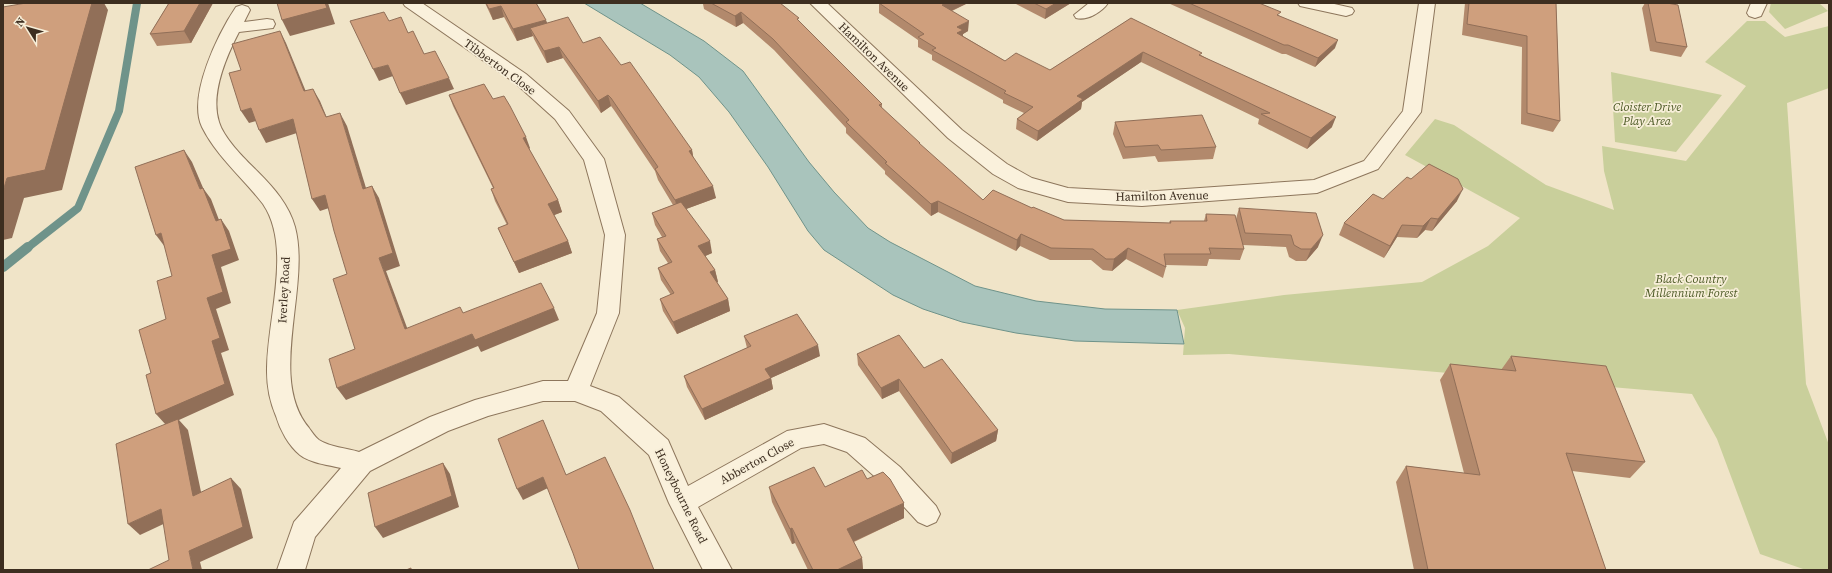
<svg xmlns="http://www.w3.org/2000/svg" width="1832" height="573" font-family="'Source Serif 4',serif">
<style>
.green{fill:#c9cf9b}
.water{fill:#a9c4bc;stroke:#6f938a}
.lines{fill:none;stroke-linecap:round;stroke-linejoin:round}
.stream-far1{stroke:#6f938a;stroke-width:8}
.stream{stroke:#6f938a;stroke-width:10}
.minor-casing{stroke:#8d765c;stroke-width:2}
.minor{fill:#faf1dc;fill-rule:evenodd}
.wall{fill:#b2896c}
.shaded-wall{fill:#916f58}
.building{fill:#cf9f7d;stroke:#916f58}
.labels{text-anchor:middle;stroke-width:3.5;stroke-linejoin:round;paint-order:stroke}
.street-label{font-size:12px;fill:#3d2e20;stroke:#f7eed8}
.park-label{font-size:12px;font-style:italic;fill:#4d5a26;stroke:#f7eed8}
</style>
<rect width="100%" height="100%" fill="#f0e4c8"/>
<g class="green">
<polygon points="1771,3 1819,3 1828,11 1785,29 1769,12"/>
<polygon points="1747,21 1765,21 1785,37 1829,26 1829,88 1787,103 1806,384 1829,445 1829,570 1806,570 1760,554 1717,439 1692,394 1229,354 1183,355 1185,328 1177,310 1284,295 1422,282 1488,246 1520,218 1405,155 1435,119 1454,125 1546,185 1614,210 1604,171 1602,146 1686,161 1746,86 1705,62"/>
<polygon points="1611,72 1722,95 1676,152 1615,142"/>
</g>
<polygon class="water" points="584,3 640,3 704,41 743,71 809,162 834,192 868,228 890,242 975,286 1036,301 1105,309 1177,310 1184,344 1075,341 1016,333 962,322 923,309 893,295 824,250 808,231 768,167 729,112 699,77 670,55"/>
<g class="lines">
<polyline class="stream-far1" points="27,248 78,208 119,111 137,3"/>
<polyline class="stream" points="3,267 28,247"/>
<g class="minor-casing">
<g id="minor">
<path d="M403 3H422L526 74 569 111 604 159 625 235 619 313 590 386 619 397 668 440 688 486 787 431 824 424 865 438 900 467 936 506 940 514 936 522 927 526 918 522 882 483 847 452 824 444 801 448 698 507 732 570H703L669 503 649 455 601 411 575 401H543L488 416 448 431 370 471 315 537 305 570H277L294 522 341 468C329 465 310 463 300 455 289 446 280 430 276 416 270 402 267 387 267 372 266 322 293 248 263 204 243 178 217 157 202 127 187 96 219 32 236 7L242 5 248 7 250 10 244 22 267 19 273 20 275 24 273 28 239 32C226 57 210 94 219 122 224 139 246 160 258 172 274 188 289 205 295 227 311 287 267 378 309 428 312 432 315 437 319 440 329 447 347 448 359 452L430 417 475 400 543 381H568L597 313 605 235 584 160 555 119 514 82 405 6Z"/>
<polygon points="810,3 827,3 962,130 1007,164 1032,178 1068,188 1142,192 1314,180 1364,161 1403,111 1419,3 1435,3 1421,112 1378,169 1317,193 1142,206 1068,202 1018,188 993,174 948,138"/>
<path d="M1089 3H1108C1102 12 1087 21 1076 18L1074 15Z"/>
<polygon points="1298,3 1330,3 1352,8 1354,11 1352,14 1346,16 1300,6"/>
<polygon points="1751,3 1767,3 1761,16 1755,18 1749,16 1747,13"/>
</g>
</g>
<use href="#minor" class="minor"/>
</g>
<g class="wall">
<polygon points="169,3 213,3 191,43 157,46 150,34"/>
<polygon points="485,3 536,3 547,23 583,43 621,65 692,150 693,157 716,198 686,209 712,253 705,256 715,270 718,282 717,282 728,299 730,311 677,334 663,311 660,299 671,295 661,280 658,268 668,263 660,251 657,239 662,237 655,225 652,213 673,205 658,180 655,171 614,110 611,106 601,113 563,58 547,63 534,39 533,36 517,41 504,17 493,20"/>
<polygon points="702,3 780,3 799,21 882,104 882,108 920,145 983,200 1032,208 1064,220 1169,223 1170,221 1204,221 1206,214 1236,219 1239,208 1318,247 1306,261 1296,261 1289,257 1286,247 1243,245 1244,249 1240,260 1209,259 1207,266 1166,265 1166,267 1163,278 1126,259 1112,271 1103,270 1091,260 1050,260 1020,246 1016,251 938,212 931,216 885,174 885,171 846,133 846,128 774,50 743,23 736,27 704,9 703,4"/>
<polygon points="879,3 968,3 952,11 968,31 963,34 963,36 1005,61 1050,70 1131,18 1201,55 1332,127 1307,149 1258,124 1259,119 1141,62 1082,102 1081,109 1037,141 1016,129 1017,119 1024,113 1003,103 1003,100 932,60 932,55 918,47 918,40 879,13"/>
<polygon points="1014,3 1071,3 1045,19"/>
<polygon points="1168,3 1259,3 1280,16 1335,48 1315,67 1286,54 1282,54"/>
<polygon points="1465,3 1556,3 1560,121 1553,132 1521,124 1522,47 1462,35"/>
<polygon points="1645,3 1667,3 1687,47 1681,57 1650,51 1642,8"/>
<polygon points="449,95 530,148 529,149 558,200 562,212 554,215 568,241 572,253 519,273 498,228 507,225 495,201 491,189 493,188 453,106"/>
<polygon points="1115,122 1216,147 1213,159 1158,162 1155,156 1123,159 1113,134"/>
<polygon points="1383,199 1457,201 1432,231 1425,230 1417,238 1397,237 1384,258 1339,235 1344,223"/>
<polygon points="744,336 820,356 771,378 773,389 705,420 687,387 684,376 747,348"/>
<polygon points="857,354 924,368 998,430 996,441 951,464 899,391 882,399 858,365"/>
<polygon points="1511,356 1645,462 1630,478 1572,471 1606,570 1414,570 1396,482 1406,466 1464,473 1440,380 1450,364 1501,370"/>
<polygon points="867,479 904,518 854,542 862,558 863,570 808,570 795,543 792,544 772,502 769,487 825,487"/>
</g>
<g class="shaded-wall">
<polygon points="92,3 104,3 108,10 62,190 24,198 12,238 3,240 3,191 7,178"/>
<polygon points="200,3 213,3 191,43 184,31"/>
<polygon points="325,3 328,3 335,24 290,36 282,20"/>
<polygon points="947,3 968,3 942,15 942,5"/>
<polygon points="1056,3 1071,3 1045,19 1046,9"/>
<polygon points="501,6 504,17 493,20 489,9"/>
<polygon points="741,12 743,23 736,27 735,16"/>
<polygon points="546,20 550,31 530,28 533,36 517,41 513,29"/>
<polygon points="969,21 968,31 963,34 962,40 957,43 957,27"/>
<polygon points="280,31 286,43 311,104 304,91"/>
<polygon points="1338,40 1335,48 1315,67 1318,58"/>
<polygon points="559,47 563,58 547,63 544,51"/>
<polygon points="1143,52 1141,62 1082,102 1081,109 1037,141 1038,131 1077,96"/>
<polygon points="388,65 393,76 379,81 373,69"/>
<polygon points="449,78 454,89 406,105 400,93"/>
<polygon points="313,89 320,101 332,130 326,117"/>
<polygon points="608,95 611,106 601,113 598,101"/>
<polygon points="251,108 259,120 249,123 241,111"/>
<polygon points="340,113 347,126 370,201 363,189"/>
<polygon points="1336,117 1332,127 1307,149 1311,138"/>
<polygon points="293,119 300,132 266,143 259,130"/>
<polygon points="526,137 530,148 527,150 523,138"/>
<polygon points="184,150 192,162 204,190 203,188 211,199 224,233 216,221 200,189"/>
<polygon points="692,150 694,161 689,151"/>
<polygon points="372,186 379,198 400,266 386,271 412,341 405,329 379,258"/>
<polygon points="713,186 716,198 678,212 675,200"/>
<polygon points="1463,189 1457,201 1432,231 1438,219"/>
<polygon points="325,195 332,207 320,211 312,199"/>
<polygon points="558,200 562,212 552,216 548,204"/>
<polygon points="938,201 938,212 931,216 931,204"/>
<polygon points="1431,218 1425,230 1417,238 1423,226"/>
<polygon points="221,219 229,231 239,260 221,267 231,303 216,309 229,350 221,353 234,395 179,420 188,430 204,506 193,496 166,425 156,414 212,341 207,298 212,255"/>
<polygon points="1402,225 1397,237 1384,258 1390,246"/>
<polygon points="161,233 165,247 156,235"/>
<polygon points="1021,234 1020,246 1016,251 1017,240"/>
<polygon points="1323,235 1318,247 1306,261 1311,249"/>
<polygon points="568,241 572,253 519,273 514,262"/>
<polygon points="710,241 712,253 701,258 698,246"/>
<polygon points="1128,248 1126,259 1112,271 1114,259"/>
<polygon points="715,270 718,282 713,284 710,272"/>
<polygon points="728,299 730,311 677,334 673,322"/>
<polygon points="554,308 559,320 481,352 478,346 346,400 337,388 472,334"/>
<polygon points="818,345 820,356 771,378 773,389 705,420 702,409 765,369"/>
<polygon points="899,379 899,391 882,399 881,388"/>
<polygon points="998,430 996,441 951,464 952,453"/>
<polygon points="443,463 450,474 459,507 383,538 375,527"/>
<polygon points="543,477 548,488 523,500 517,489"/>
<polygon points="231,478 241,489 253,538 200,562 202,570 193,570 189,551"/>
<polygon points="904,503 904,518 848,544 847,529"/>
<polygon points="161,509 172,520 140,535 128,524"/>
<polygon points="792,528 795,543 792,544 790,529"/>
<polygon points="862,558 863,570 837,570"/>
</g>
<g class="building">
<polygon points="26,3 92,3 45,170 7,178 3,191 3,7"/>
<polygon points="169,3 200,3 184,31 150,34"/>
<polygon points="277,3 325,3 327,8 282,20"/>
<polygon points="486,3 536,3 546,20 513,29 501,6 489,9"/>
<polygon points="711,3 780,3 799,18 797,19 882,104 879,105 920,143 919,143 983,200 993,190 1032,208 1033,207 1064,220 1171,223 1170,221 1207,221 1206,214 1235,215 1244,249 1209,248 1211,254 1164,254 1166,267 1128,248 1114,259 1106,259 1093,249 1051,248 1021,234 1017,240 938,201 931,204 885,163 887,162 846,122 849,120 773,39 741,12 735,16"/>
<polygon points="879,3 947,3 942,5 969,21 957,27 963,30 957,33 1005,61 1016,53 1050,70 1131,18 1202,53 1199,55 1336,117 1311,138 1261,114 1270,113 1143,52 1077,96 1083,99 1038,131 1017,119 1033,107 1004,93 1006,91 932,50 936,48 918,37 924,34"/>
<polygon points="1034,3 1056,3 1046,9"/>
<polygon points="1189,3 1259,3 1281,12 1277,15 1338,40 1318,58 1288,45 1284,45"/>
<polygon points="1469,3 1556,3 1560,121 1527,113 1527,36 1467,24"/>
<polygon points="1648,3 1667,3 1678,5 1687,47 1656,42"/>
<polygon points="384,12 389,21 401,17 408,33 413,31 424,54 435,51 449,78 400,93 388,65 373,69 350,21"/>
<polygon points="568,17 583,43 600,37 621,65 630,62 692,150 689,151 713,186 675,200 655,169 658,167 611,98 608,95 598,101 559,47 544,51 530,28"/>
<polygon points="280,31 304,91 313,89 326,117 340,113 363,189 372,186 393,253 379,258 405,329 460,307 463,313 541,283 554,308 475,340 472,334 337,388 329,359 355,349 333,279 347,274 334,231 325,195 312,199 293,119 259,130 251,108 241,111 229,73 241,70 232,44"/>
<polygon points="484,84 493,99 504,96 510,106 526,137 523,138 558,200 548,204 568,241 514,262 498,228 508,224 491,189 494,188 449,95"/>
<polygon points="1202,115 1216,147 1161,150 1158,145 1125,147 1115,122"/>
<polygon points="184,150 200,189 203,188 216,221 221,219 231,249 212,255 223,292 207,298 220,338 212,341 225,384 156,414 146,375 151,373 139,330 166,319 157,281 172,276 161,233 156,235 135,167"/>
<polygon points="1429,164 1458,179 1463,189 1438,219 1431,218 1423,226 1402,225 1390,246 1344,223 1373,194 1383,199 1407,177 1411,179"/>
<polygon points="681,202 710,241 698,246 715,270 710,272 728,299 673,322 660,299 674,293 658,268 672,262 657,239 666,236 652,213"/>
<polygon points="1239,208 1316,213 1323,235 1311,249 1301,249 1294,245 1291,235 1245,233"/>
<polygon points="797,314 818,345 765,369 771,378 702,409 684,376 751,346 744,336"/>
<polygon points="899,335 924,368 942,359 998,430 952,453 899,379 881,388 857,354"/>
<polygon points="1511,356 1606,366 1645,462 1566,453 1606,570 1428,570 1406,466 1480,475 1450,364 1516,371"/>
<polygon points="178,419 193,496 231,478 243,527 189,551 193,570 148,570 169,560 161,509 128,524 116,444"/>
<polygon points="543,420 566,475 605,457 630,510 654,570 579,570 573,553 543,477 517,489 498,439"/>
<polygon points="443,463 452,496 375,527 368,493"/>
<polygon points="814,467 825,487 862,470 867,479 883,472 890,479 904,503 847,529 862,558 837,570 813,570 792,528 790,529 769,487"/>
<polygon points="411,568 411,570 406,570"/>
</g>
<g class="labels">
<g class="street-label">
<text transform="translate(874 57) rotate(44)" y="4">Hamilton Avenue</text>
<text transform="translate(500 67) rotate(36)" y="4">Tibberton Close</text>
<text transform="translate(1162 196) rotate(-1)" y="4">Hamilton Avenue</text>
<text transform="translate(284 290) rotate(-87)" y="4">Iverley Road</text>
<text transform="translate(757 461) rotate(-29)" y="4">Abberton Close</text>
<text transform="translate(681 496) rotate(64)" y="4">Honeybourne Road</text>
</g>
<g class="park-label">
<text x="1647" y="111">Cloister Drive<tspan x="1647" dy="14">Play Area</tspan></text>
<text x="1691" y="283">Black Country<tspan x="1691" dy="14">Millennium Forest</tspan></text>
</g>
</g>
<rect width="1832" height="573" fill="none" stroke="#3d2e20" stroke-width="8"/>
<g transform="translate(28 28) rotate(307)" stroke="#f7eed8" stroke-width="3" paint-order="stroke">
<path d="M0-3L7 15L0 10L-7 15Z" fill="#3d2e20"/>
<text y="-6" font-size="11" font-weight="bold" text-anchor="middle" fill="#3d2e20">N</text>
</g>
</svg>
